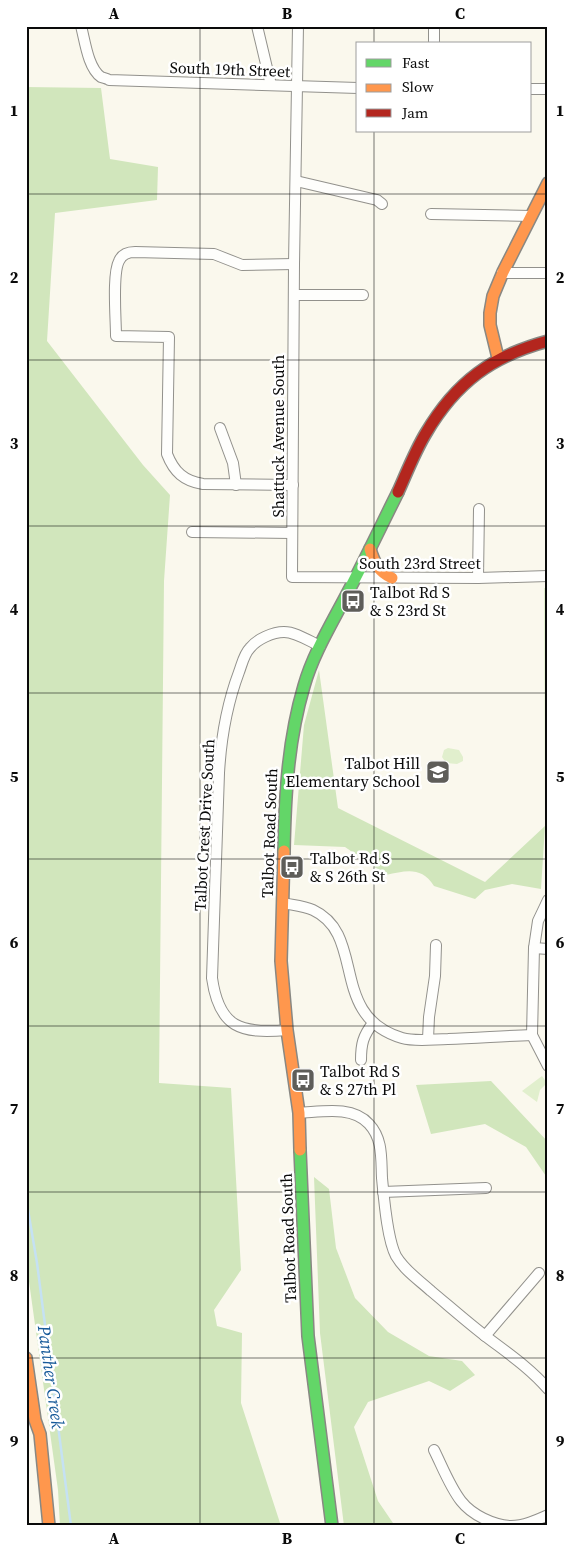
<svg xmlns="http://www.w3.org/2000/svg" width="574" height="1552" font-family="'Source Serif 4',serif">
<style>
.green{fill:#e1efcd}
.forest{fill:#d1e6bc}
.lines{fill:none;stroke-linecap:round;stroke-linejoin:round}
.stream{stroke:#c5e1f3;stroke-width:2.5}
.street-casing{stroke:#92918c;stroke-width:12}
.fast-casing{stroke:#898883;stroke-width:14}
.slow-casing{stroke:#898883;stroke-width:14}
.jam-casing{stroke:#898883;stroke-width:14}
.street{stroke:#fefefc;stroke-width:10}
.fast{stroke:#63d668;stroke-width:11}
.slow{stroke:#ff974d;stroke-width:11}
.jam{stroke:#b3261e;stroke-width:11}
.grid{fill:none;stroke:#0a0a0a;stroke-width:1;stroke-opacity:0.55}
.labels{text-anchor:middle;stroke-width:5;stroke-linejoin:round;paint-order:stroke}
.street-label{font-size:16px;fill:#0a0a0a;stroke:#fff}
.poi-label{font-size:16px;fill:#0a0a0a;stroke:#fff;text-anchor:start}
.water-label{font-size:18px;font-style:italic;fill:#175a99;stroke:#fff}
.neatline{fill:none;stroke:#0a0a0a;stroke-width:2}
.grid-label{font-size:16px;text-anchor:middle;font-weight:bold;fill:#0a0a0a}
</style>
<rect width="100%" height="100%" fill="#faf8ed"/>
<g class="green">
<polygon points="544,588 548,588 548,826 545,826"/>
<polygon points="448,748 459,750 463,757 463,761 457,764 446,763 442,757 444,750"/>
<polygon points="542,1076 547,1083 540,1090 537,1102 522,1091"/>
</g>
<g class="forest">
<polygon points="26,87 101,88 110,159 158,167 157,200 55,213 47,341 143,465 170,495 164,581 159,1083 231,1088 241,1270 214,1310 217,1326 242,1333 241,1403 281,1526 60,1526 58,1490 26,1260"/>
<path d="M319 670 338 808 485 882 545 826 541 889 512 884 485 890 475 899 434 886C421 866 406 871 386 875L345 847 294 845 304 725Z"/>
<polygon points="491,1081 548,1142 548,1179 526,1147 485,1124 431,1134 416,1085"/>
<polygon points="314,1177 329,1189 336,1248 355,1298 388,1332 429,1356 462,1361 475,1375 450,1391 429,1381 368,1402 354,1427 378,1501 395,1526 344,1526 320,1333"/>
</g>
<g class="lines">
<polyline class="stream" points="26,1198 37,1263 71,1526"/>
<g class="street-casing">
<g id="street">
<path d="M81 26C85 41 88 68 101 77 101 77 108 79 109 80L358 88"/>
<polyline points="257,26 271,85"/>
<polyline points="298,26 294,264 292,577 478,578 548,576"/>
<polyline points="434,44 434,26"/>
<polyline points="530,89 548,89"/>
<polyline points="296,181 377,200 382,204"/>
<polyline points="431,214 531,216"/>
<polyline points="502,273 548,273"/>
<polyline points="294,295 363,295"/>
<polyline points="220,428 233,463 236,485"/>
<path d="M293 485 203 484C184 481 174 472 167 454L169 337 116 336C116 319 112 274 119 261 122 254 128 252 135 252L214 254 242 265 294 264"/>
<polyline points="192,532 292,533"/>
<polyline points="478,578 479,509"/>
<polyline points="548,900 538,921 534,948 532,1035 548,1066"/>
<path d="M283 903C292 905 304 906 313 910 367 935 328 1016 402 1038 416 1042 434 1039 448 1039 476 1038 504 1036 532 1035"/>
<polyline points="534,948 548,949"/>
<path d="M287 1030C241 1034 219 1028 212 978L219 773C221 738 227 704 239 672 242 664 244 654 250 648 257 639 273 632 284 632 296 632 309 641 320 646"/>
<polyline points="428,1039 429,1017 435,976 436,945"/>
<path d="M361 1060C361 1044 363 1036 373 1023"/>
<path d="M299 1113C321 1112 352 1105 369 1124 383 1139 381 1158 382 1178 384 1198 387 1239 396 1256 405 1271 419 1280 431 1291 449 1306 466 1321 484 1335 506 1352 529 1367 548 1389"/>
<polyline points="383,1192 486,1188"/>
<polyline points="485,1336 539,1273"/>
<path d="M434 1450C442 1466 450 1487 461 1501 472 1515 493 1525 511 1526 524 1526 537 1520 548 1515"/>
</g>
</g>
<g class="fast-casing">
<g id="fast">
<path d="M284 851C285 795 288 740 304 686 313 654 332 623 347 594 365 560 381 526 398 492"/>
<polyline points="300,1150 308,1336 332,1526"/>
</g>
</g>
<g class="slow-casing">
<g id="slow">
<polyline points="498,358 490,325 490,313 493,296 503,272 548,183"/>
<path d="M370 549C374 563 379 572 392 578"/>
<polyline points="284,851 281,961 287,1030 299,1113 300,1150"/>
<polyline points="26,1358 35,1420 40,1434 49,1526"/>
</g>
</g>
<g class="jam-casing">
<path id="jam" d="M398 492C407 472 415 451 426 433 456 382 492 356 548 341"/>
</g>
<use href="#street" class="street"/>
<use href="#fast" class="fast"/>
<use href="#slow" class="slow"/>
<use href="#jam" class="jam"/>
</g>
<path class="grid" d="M200 26V1526M374 26V44M374 131V1526M26 194H548M26 360H548M26 526H548M26 693H548M26 859H548M26 1026H548M26 1192H548M26 1358H548"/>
<defs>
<g id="bus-square" transform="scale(1.25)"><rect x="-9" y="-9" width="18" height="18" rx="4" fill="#5e5d59" stroke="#fff"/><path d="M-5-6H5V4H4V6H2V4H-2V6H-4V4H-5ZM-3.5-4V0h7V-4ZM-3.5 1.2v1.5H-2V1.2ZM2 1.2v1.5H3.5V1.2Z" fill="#fff"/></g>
<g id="school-square" transform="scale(1.25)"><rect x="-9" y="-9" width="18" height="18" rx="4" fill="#5e5d59" stroke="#fff"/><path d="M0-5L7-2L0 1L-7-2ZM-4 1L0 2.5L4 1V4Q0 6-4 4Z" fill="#fff"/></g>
</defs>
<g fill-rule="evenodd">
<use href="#bus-square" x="353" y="601"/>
<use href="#school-square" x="438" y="772"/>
<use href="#bus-square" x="292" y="867"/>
<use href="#bus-square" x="303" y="1080"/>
</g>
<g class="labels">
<g class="street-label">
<text transform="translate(230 69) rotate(2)" y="6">South 19th Street</text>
<text transform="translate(278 436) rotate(-90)" y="6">Shattuck Avenue South</text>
<text x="420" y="569">South 23rd Street</text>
<text transform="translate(204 825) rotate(-87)" y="6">Talbot Crest Drive South</text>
<text transform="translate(269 833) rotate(-88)" y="6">Talbot Road South</text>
<text transform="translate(288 1238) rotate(-92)" y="6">Talbot Road South</text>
</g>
<g class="poi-label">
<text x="370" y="598">Talbot Rd S<tspan x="370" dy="18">&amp; S 23rd St</tspan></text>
<text x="420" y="769" text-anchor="end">Talbot Hill<tspan x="420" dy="18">Elementary School</tspan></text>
<text x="310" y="864">Talbot Rd S<tspan x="310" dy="18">&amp; S 26th St</tspan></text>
<text x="320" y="1077">Talbot Rd S<tspan x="320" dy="18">&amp; S 27th Pl</tspan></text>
</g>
<g class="water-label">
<text transform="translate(51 1377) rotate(82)" y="6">Panther Creek</text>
</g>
</g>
<rect width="574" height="1552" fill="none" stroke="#ffffff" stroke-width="55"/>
<rect x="356" y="42" width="175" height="90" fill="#ffffff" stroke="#9d9d9d"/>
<rect x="366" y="59" width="25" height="8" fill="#63d668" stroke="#9d9d9d"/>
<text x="402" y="68" font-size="15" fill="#0a0a0a">Fast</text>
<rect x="366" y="84" width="25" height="8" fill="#ff974d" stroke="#9d9d9d"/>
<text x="402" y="92" font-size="15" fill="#0a0a0a">Slow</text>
<rect x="366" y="109" width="25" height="8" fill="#b3261e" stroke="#9d9d9d"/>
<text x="402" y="118" font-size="15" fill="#0a0a0a">Jam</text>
<rect x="28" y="28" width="518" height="1496" class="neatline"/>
<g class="grid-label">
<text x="114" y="19">A</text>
<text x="287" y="19">B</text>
<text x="460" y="19">C</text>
<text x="14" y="116">1</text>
<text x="560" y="116">1</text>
<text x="14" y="283">2</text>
<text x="560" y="283">2</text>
<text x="14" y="449">3</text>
<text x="560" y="449">3</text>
<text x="14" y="615">4</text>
<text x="560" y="615">4</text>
<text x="14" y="782">5</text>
<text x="560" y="782">5</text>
<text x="14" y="948">6</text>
<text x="560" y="948">6</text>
<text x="14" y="1114">7</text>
<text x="560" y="1114">7</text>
<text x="14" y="1281">8</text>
<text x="560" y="1281">8</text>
<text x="14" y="1447">9</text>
<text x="560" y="1447">9</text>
<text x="114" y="1544">A</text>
<text x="287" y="1544">B</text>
<text x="460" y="1544">C</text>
</g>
</svg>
